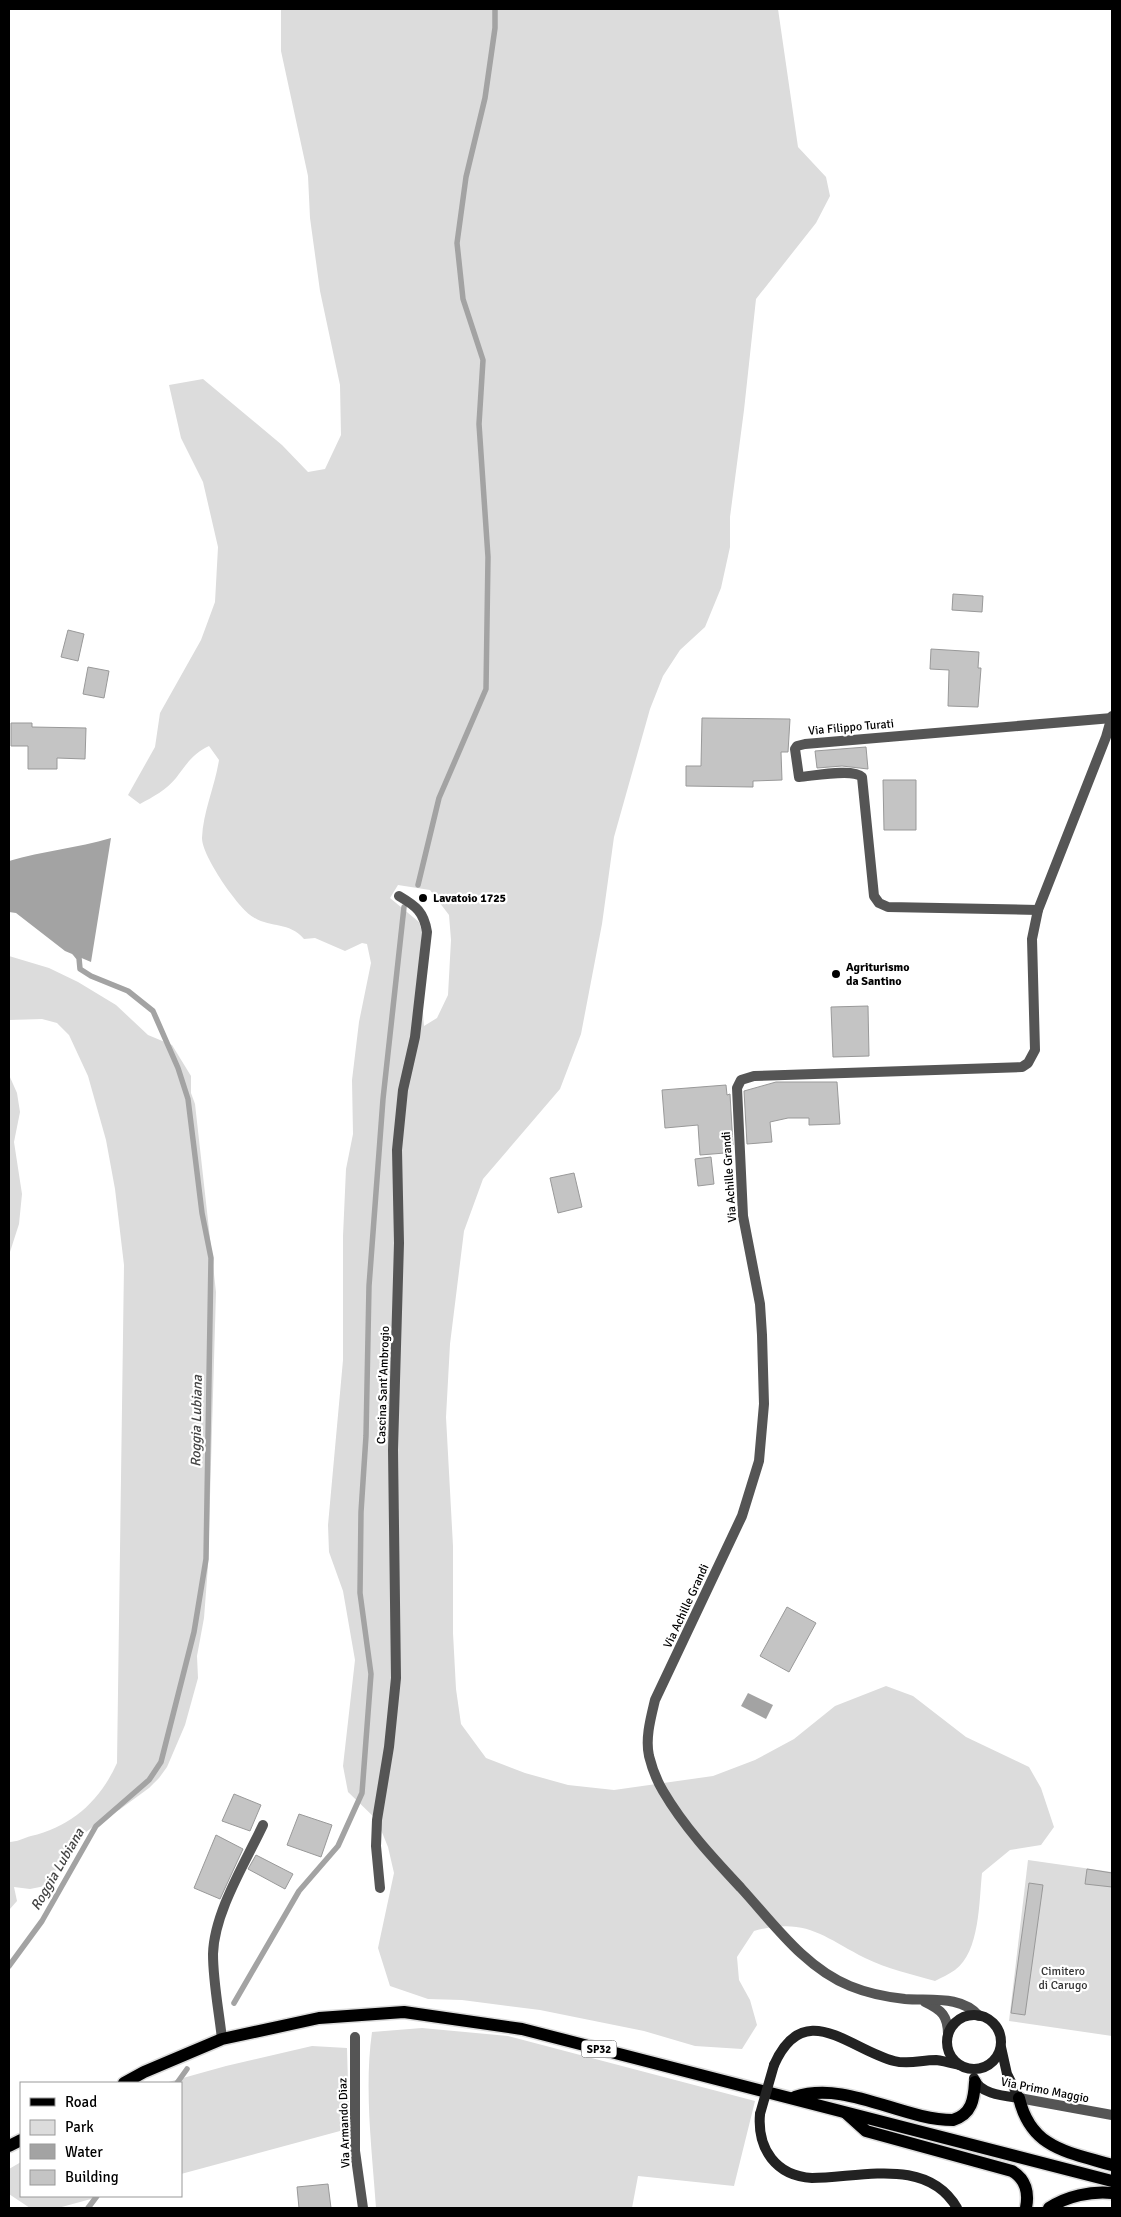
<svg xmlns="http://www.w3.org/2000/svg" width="1121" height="2217" font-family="Signika,sans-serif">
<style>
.green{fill:#dcdcdc;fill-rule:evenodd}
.water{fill:#a3a3a3}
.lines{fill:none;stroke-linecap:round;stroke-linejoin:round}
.stream{stroke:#a3a3a3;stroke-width:5.5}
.building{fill:#c4c4c4;stroke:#999}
.primary-casing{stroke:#dbdbdb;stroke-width:15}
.lane{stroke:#555;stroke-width:10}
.street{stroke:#555;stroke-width:10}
.secondary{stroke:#222;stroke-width:10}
.primary{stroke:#000;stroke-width:12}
.secondary-bridge{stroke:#222;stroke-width:10}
.poi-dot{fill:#000;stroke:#fff;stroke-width:2}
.labels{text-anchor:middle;stroke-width:4.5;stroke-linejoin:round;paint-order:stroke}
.shield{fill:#fff;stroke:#4c4c4c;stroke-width:1}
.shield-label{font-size:11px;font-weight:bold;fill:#000}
.street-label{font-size:12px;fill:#000;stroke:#fff}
.poi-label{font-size:12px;font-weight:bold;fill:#000;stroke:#fff;text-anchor:start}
.park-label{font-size:12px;fill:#333;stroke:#fff}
.water-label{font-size:14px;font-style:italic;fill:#444;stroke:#fff}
</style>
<rect width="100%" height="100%" fill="#fff"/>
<g class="green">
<path d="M281 9H778L798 147 826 177 830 196 816 223 756 299 744 410 730 517V547L721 588 705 627 680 650 663 676 650 709 614 837 602 924 581 1034 560 1089 483 1179 464 1231 450 1344 446 1417 453 1546V1633L456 1689 461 1724 486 1758 525 1773 568 1785 614 1790 713 1776 755 1760 794 1739 835 1706 886 1686 913 1696 966 1737 1029 1767 1041 1788 1054 1827 1041 1845 1010 1850 982 1873C979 1901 980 1952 955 1970 949 1974 941 1978 935 1981 911 1974 887 1969 865 1958 822 1936 806 1917 754 1931L737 1957 739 1980 750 2000 757 2025 742 2049 695 2046 644 2031 540 2010 462 2000 428 1999 390 1986 378 1948 394 1873 388 1847 377 1820 348 1792 343 1766 355 1660 343 1591 329 1552 328 1525 343 1360V1236L346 1169 353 1134 352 1080 359 1022 371 963 367 944 362 943 345 951 315 938 304 939C288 921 272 929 253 917 238 908 202 856 202 838 203 812 215 786 219 760L209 746C193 753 186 765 176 778 166 790 153 797 140 804L128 795 155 747 160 713 201 640 215 602 218 547 203 482 181 438 169 385 203 379 282 445 308 472 325 469 341 435 340 385 320 291 310 218 308 176 281 51ZM398 885 430 890 449 915 451 940 448 995 437 1018 424 1026 419 965 422 931 419 922 390 898Z"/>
<path d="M9 956 49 968 78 982 116 1005 148 1035 172 1045 191 1076V1093L195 1104 216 1292 208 1566 204 1618 197 1656 198 1678 185 1725 167 1767 159 1778 149 1788 119 1810 109 1814 81 1836 45 1886 30 1889 14 1887 17 1901 9 1910V1842C17 1842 24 1838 31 1836 71 1827 100 1801 117 1763L124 1265 115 1189 106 1140 88 1076 69 1035 57 1023 42 1019 9 1020Z"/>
<polygon points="9,1075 17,1093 20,1112 14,1142 22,1194 19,1224 9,1255"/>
<polygon points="1028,1860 1112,1872 1112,2036 1009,2021"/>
<path d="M422 2028 508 2036 755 2101 734 2186 638 2176 632 2208H376C372 2150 364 2089 372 2032Z"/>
<polygon points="312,2046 347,2048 349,2119 340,2131 181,2174 181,2083 165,2083 226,2066"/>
<polygon points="21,2162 21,2196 102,2196 58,2208 30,2208 9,2194 9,2169"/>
</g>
<g class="water">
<path d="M111 838 91 962 65 951 16 913 9 912V861C43 851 77 848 111 838Z"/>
<polygon points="748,1693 773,1705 766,1719 741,1706"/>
</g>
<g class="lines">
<g class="stream">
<polyline points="418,885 439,798 486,689 488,557 479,424 483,360 463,299 457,243 466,177 485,98 495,28 495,9"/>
<polyline points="9,1966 42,1921 96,1826 149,1780 161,1762 194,1632 206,1559 211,1258 202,1213 188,1099 178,1068 153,1011 128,991 91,976 80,969 79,958 75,953"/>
<polyline points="234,2003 299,1891 338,1846 362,1793 371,1674 360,1593 361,1512 366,1436 369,1286 383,1099 404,907"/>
<polyline points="177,2083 187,2069"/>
<polyline points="88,2208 97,2196"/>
</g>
</g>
<g class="building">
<polygon points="953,594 983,596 982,612 952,610"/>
<polygon points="68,630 84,634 78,661 61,657"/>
<polygon points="931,649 979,652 978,668 981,668 978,707 948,706 949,670 930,669"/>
<polygon points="88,667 109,671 104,698 83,694"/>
<polygon points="702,718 790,719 788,752 781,752 782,780 753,781 753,787 686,786 686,766 701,766"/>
<polygon points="11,723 32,723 32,727 86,728 85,759 57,758 57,769 28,769 28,746 11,746"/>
<polygon points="866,747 868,769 842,766 817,768 815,751"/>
<polygon points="883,780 916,780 916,830 884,830"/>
<polygon points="868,1006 869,1056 833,1057 831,1007"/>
<polygon points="776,1082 837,1082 840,1124 809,1125 809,1118 788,1118 770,1122 772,1142 747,1144 744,1091"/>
<polygon points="726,1085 727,1095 730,1094 733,1145 725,1148 725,1153 700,1155 698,1125 665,1128 662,1090"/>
<polygon points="711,1157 714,1184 698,1186 695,1159"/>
<polygon points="574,1173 582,1207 558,1213 550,1178"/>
<polygon points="787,1607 816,1623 789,1672 760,1656"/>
<polygon points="234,1794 261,1805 250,1831 222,1821"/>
<polygon points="299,1814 332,1825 321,1857 287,1845"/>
<polygon points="216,1835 243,1849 220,1899 194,1888"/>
<polygon points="256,1855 293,1874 285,1889 248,1869"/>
<polygon points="1087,1869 1112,1873 1112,1887 1085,1884"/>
<polygon points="1029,1883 1043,1885 1025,2015 1011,2013"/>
<polygon points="328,2184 331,2208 299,2208 297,2187"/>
</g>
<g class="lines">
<g class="primary-casing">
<g id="primary">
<polyline points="124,2083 144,2072 222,2039 319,2018 404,2012 522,2029 1112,2181"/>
<path d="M795 2097C846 2080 902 2120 953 2120 972 2114 974 2099 975 2082"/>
<path d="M1019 2098C1031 2149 1068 2152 1112 2165"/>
<path d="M846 2113 866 2131 1012 2171C1026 2179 1029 2193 1026 2208"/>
<polyline points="9,2146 21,2140"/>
<path d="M1049 2208C1067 2196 1091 2191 1112 2193"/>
</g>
</g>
<g class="lane">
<path d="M1038 910 888 907 879 903 874 896 862 777C853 768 813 776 799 777L795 749 797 746 805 744 1112 718"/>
<path d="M380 1888 376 1846 377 1820 389 1747 396 1678 393 1450 399 1243 397 1150 403 1090 415 1037 427 932C424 912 416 906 399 896"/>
<path d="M222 2039C219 2011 213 1982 213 1954 214 1913 245 1863 263 1825"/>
</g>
<g class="street">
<path d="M925 2002C942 2010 948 2016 948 2035"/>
<path d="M979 2016C961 1995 930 2001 905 1999 886 1997 867 1993 850 1986 805 1968 773 1923 741 1888 713 1858 684 1827 663 1791 657 1781 652 1768 649 1756 645 1738 651 1717 655 1700L742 1516 759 1461 764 1404 762 1335 760 1304 743 1216 737 1088 741 1080 754 1076 1022 1067 1028 1063 1035 1050 1032 939 1038 910 1106 737 1112 716"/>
<polyline points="355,2037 355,2151 363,2208"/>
<polyline points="1019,2098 1112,2115"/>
</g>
<g class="secondary">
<circle cx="974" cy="2042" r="27"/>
<polyline points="1001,2047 1007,2074 1019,2098"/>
<path d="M774 2065C804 1997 849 2049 894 2061 909 2065 921 2060 936 2060 944 2061 951 2063 959 2065"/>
<path d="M974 2078C979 2094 1004 2096 1019 2098"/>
<path d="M760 2114C757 2149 776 2176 812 2178 859 2178 927 2156 957 2208"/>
</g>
<use href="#primary" class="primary"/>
<polyline class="secondary-bridge" points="760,2114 774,2065"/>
</g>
<g class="poi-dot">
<circle cx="423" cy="898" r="5"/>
<circle cx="836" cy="974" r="5"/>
</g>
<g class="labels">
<rect class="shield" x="581.5" y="2040.5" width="35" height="17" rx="4"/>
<g class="shield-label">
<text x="599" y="2053">SP32</text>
</g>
<g class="street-label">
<text transform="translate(851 727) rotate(-5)" y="4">Via Filippo Turati</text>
<text transform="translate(729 1177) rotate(-94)" y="4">Via Achille Grandi</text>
<text transform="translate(383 1385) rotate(-88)" y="4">Cascina Sant'Ambrogio</text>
<text transform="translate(686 1606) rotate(-65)" y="4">Via Achille Grandi</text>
<text transform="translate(1045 2090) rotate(11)" y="4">Via Primo Maggio</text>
<text transform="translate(344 2123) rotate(-92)" y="4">Via Armando Diaz</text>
</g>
<g class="poi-label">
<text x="433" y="902">Lavatoio 1725</text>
<text x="846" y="971">Agriturismo<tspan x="846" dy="14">da Santino</tspan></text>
</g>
<g class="park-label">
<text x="1063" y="1975">Cimitero<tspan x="1063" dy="14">di Carugo</tspan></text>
</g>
<g class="water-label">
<text transform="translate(196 1421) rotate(-89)" y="5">Roggia Lubiana</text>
<text transform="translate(57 1869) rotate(-60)" y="5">Roggia Lubiana</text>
</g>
</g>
<rect width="1121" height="2217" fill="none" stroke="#000000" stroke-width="20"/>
<rect x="20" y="2082" width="162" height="115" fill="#ffffff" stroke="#999999"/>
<rect x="30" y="2098" width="25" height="8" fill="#000000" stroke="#999999"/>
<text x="65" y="2107" font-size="15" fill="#000000">Road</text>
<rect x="30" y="2120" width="25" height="15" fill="#dcdcdc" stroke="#999999"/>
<text x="65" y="2132" font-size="15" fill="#000000">Park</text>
<rect x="30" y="2144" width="25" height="15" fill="#a3a3a3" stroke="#999999"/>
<text x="65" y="2157" font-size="15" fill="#000000">Water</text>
<rect x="30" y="2170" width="25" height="15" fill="#c4c4c4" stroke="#999999"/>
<text x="65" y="2182" font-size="15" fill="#000000">Building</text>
</svg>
